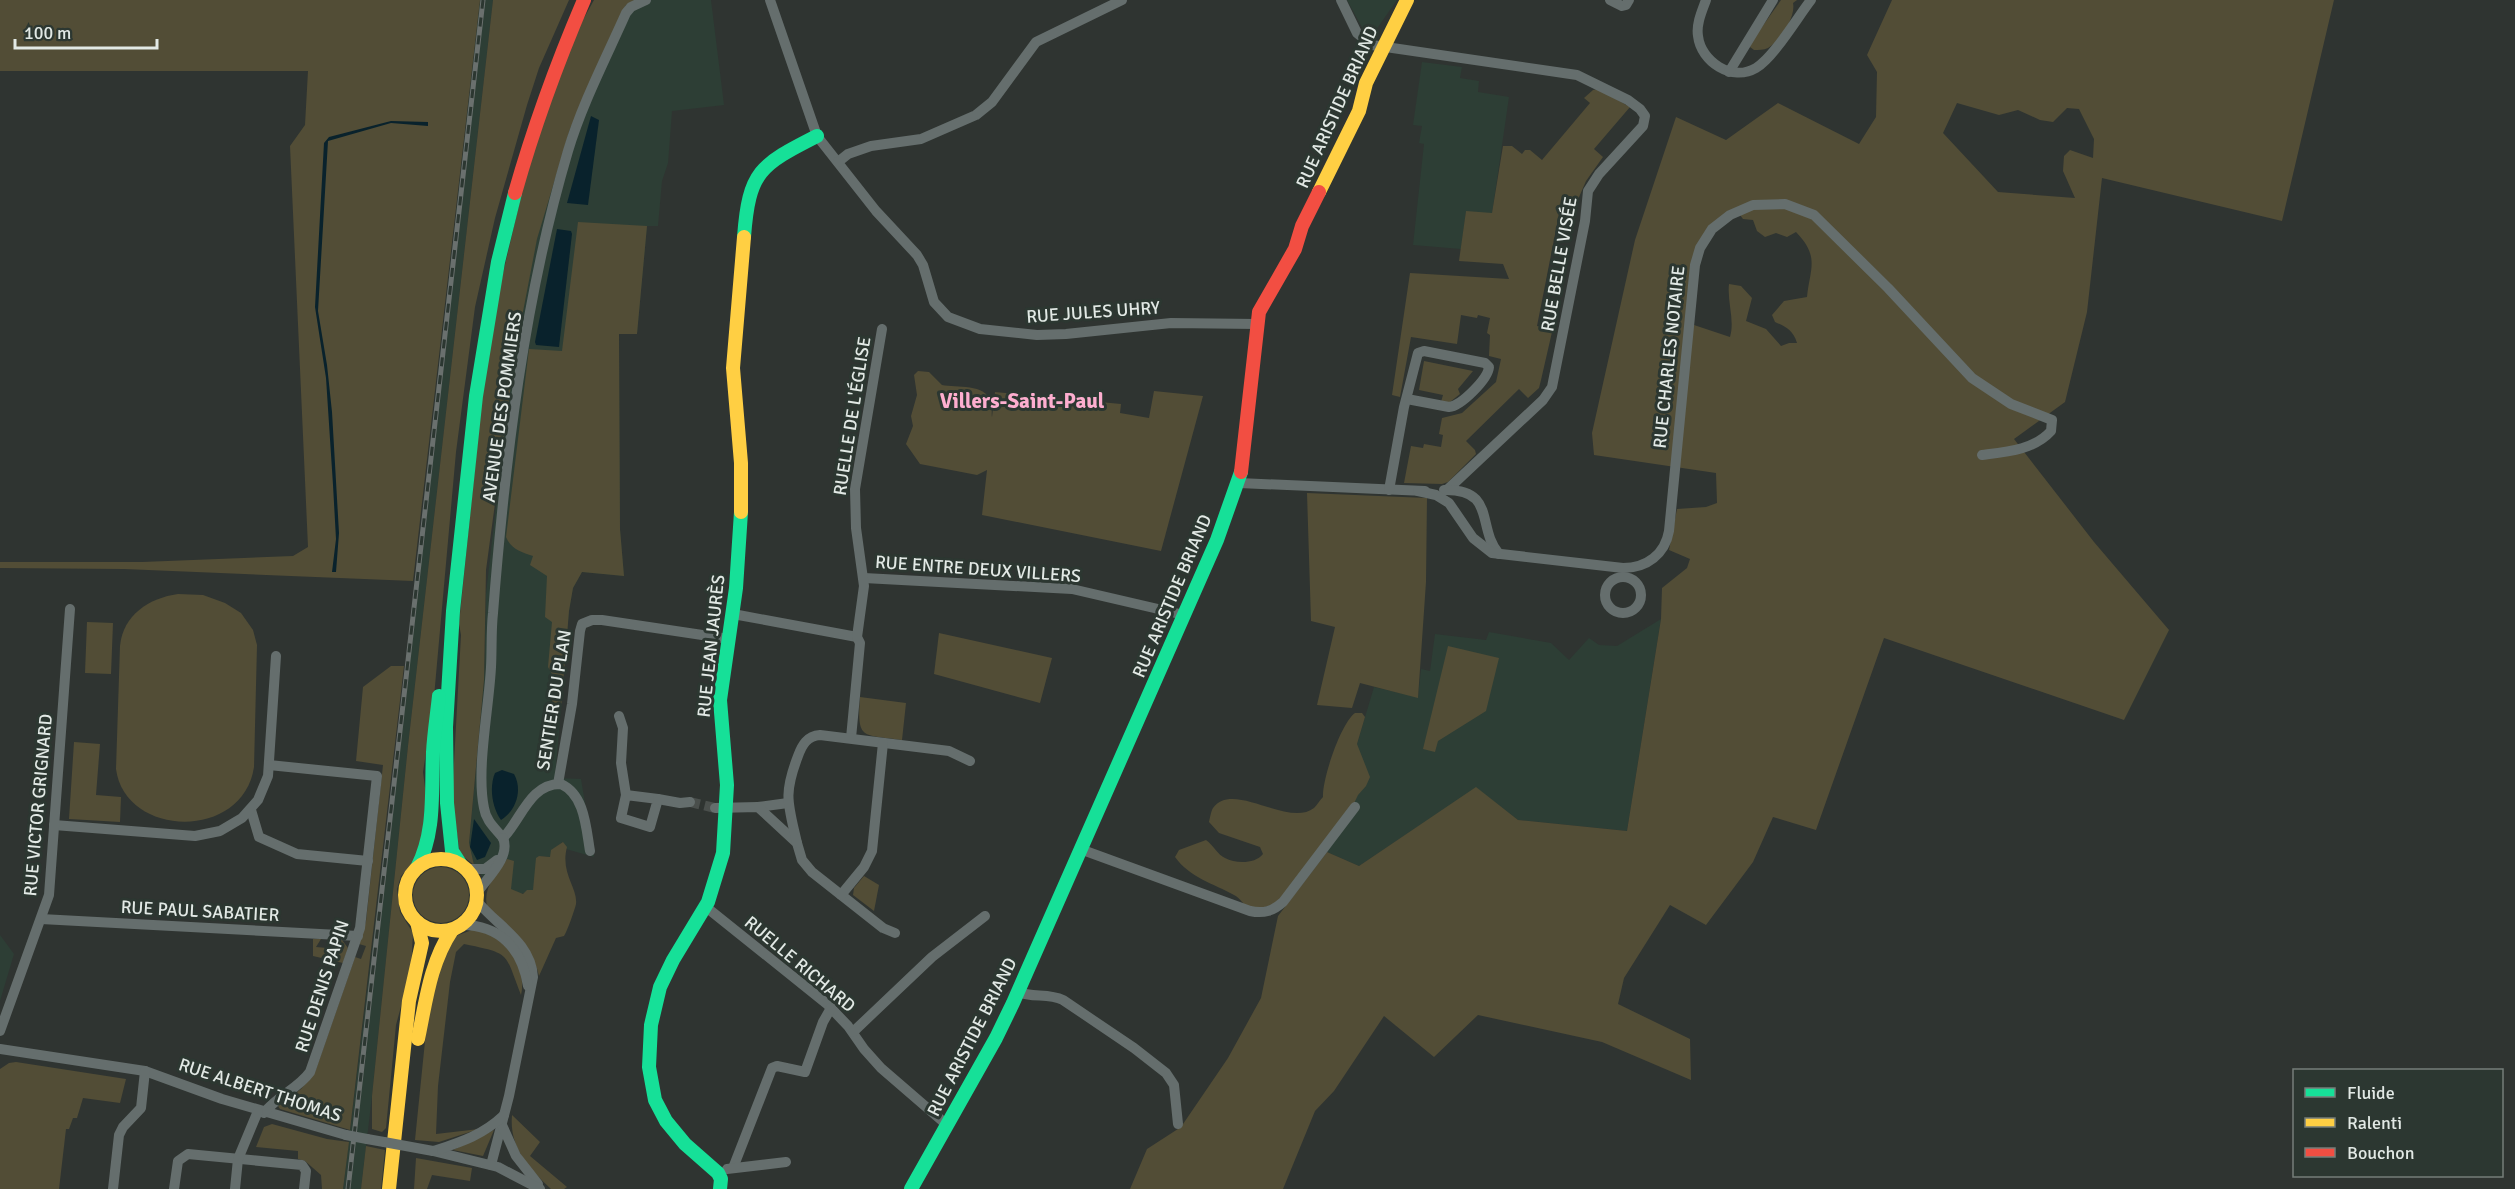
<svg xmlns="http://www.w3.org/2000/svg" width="2515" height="1189" font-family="Signika,sans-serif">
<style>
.built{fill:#2d3e35}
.green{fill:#524d36;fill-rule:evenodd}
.water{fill:#09222c}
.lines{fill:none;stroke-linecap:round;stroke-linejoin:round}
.street-tunnel{stroke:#4a4f4c;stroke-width:10;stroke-dasharray:10 5;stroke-linecap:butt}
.street{stroke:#656e6d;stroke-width:10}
.fast{stroke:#16e098;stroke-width:14}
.slow{stroke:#ffcf43;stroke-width:14}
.jam{stroke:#f24e42;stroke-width:14}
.rail-casing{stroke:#6a706e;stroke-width:5}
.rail{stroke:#2c3731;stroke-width:3;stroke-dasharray:9;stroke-linecap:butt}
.street-bridge{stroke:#656e6d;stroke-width:10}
.labels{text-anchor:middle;stroke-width:6;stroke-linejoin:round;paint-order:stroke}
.street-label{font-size:18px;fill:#e2e9e5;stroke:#2c3731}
.quarter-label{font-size:21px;font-weight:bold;fill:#fdaecf;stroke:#2c3731}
</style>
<rect width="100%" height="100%" fill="#2f3431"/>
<g class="built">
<polygon points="480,0 493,0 408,746 372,1096 361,1189 343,1189 394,767"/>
<polygon points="622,0 711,0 724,105 672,111 668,163 662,181 658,226 647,226 637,334 619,334 620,529 624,576 582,572 573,588 569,611 555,778 581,779 594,857 566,849 562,842 550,857 539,856 533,891 520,894 511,889 486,882 474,865 469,844 484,680 486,594 505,425 526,280 566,129"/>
<polygon points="1347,0 1397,0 1371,37 1364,31"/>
<polygon points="1422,62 1462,67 1460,78 1479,81 1478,92 1509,97 1492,214 1466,212 1461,249 1413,245 1424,144 1419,143 1422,126 1413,125"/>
<polygon points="1661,619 1627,831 1518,820 1476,788 1359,866 1327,852 1340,801 1374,687 1418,697 1421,669 1430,671 1435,634 1486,640 1489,632 1551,643 1569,660 1589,638 1599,645 1617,646"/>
<polygon points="0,935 14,954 0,1001"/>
</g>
<g class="green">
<polygon points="0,0 480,0 413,581 124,569 0,568 0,562 142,562 293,556 308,547 290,146 305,125 308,71 0,71"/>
<polygon points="493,0 569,0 539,68 527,105 495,218 475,307 456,452 433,708 423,772 426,795 421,854 401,876 397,889 400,912 413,933 411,969 396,1025 386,1128 382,1132 372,1129 372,1096 408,746"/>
<polygon points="594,0 641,0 626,5 570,129 537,239 516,348 486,570 484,680 469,843 474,865 460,854 452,799 461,635 459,624 488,338 534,140 569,45"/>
<path d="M1781 0H1797L1793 3C1796 17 1780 41 1768 48 1764 50 1758 50 1754 50L1750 47 1752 41Z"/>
<path d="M1892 0H2334L2282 221 2102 178 2087 312 2065 402 2014 439 2094 542 2169 630 2124 720 1884 638 1816 830 1773 817 1753 862 1706 925 1670 905 1624 978 1618 1004 1690 1039 1691 1080 1602 1042 1478 1015 1434 1057 1384 1016 1334 1091 1315 1111 1283 1189H1130L1147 1149 1181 1127 1228 1058 1261 998 1278 916 1327 852 1359 866 1476 787 1518 820 1627 831 1661 619 1662 588 1687 568 1690 559 1669 550 1677 509 1706 507 1717 503 1716 473 1594 455 1592 433 1635 240 1676 117 1726 140 1778 103 1859 144 1876 117 1877 72 1867 55ZM1957 103 1999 115 2018 110 2040 120 2053 122 2067 108 2079 109 2094 139 2093 158 2070 150 2064 156 2063 171 2075 198 1998 192 1943 133ZM1737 211 1743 219 1753 220 1757 231 1765 237 1776 233 1787 237 1796 232C1820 257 1810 268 1807 297L1784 301 1772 315 1775 322C1786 327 1793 330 1797 343H1789L1781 346 1766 329 1746 321 1752 298 1741 286 1729 284C1727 302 1735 320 1730 337L1688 323 1705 240Z"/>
<polygon points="1598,89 1630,107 1594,149 1603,157 1586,181 1573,211 1560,209 1537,326 1549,328 1552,332 1541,380 1539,388 1528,398 1519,389 1466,441 1475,450 1476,454 1448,482 1442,484 1404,483 1411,446 1423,448 1424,444 1441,447 1443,435 1439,434 1442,418 1462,413 1496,382 1501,359 1489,356 1490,335 1487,333 1490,318 1478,315 1477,318 1461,315 1457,344 1411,337 1400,397 1392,395 1410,273 1509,279 1503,264 1459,261 1466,211 1492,213 1503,146 1512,146 1522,154 1525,150 1530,150 1542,160 1590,103 1584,98 1593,90"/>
<path d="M578 222 647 226 637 334H619L620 529 624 576 582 572 573 588 569 611 561 709H556L557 704 552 703V700L558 697 560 689 548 667 552 622 545 617 547 576 530 565 533 556C521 552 511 549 506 537L529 349 562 351Z"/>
<polygon points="1424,361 1473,371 1458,389 1460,394 1450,402 1441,402 1443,395 1419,390"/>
<path d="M918 371 929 372 942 385C956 388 986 383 991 402 993 406 991 413 992 417L995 392 1121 404 1120 413 1149 418 1154 391 1203 396 1161 551 982 515 987 470 977 475 920 464 906 444 913 426 911 416 917 395 914 375Z"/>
<polygon points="1307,493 1427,498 1426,582 1418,698 1360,683 1352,708 1317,705 1335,627 1311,621"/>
<path d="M178 594 203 595 225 603 241 613 253 630 257 645 254 767C243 841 125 838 116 769L120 646C123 615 149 598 178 594Z"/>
<polygon points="87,622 113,623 111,674 85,673"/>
<polygon points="939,633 1052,658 1040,703 934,674"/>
<polygon points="1448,646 1499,658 1486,711 1438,741 1435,752 1423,749"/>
<polygon points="391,666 404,666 350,1130 280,1109 278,1106 301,1089 315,1072 355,957 361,959 366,946 359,944 366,921 383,765 356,761 363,687"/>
<path d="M860 697 906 703 902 740C862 734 857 741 860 697Z"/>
<path d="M1355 713H1362L1365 717 1357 744 1370 777 1366 786 1358 795 1348 816 1283 902 1250 911C1245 906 1240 898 1234 895 1214 884 1189 877 1175 857L1179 850 1206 840C1213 845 1218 855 1225 858 1236 864 1255 864 1263 854L1260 847 1219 833 1209 822C1210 818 1211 811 1213 808 1233 780 1288 828 1314 808 1317 805 1320 800 1323 797 1322 779 1341 723 1355 713Z"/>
<polygon points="74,742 100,744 96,795 121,797 120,822 69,819"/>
<path d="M563 842 567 847C560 873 578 888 576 904 575 909 567 932 564 936L556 938 539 976C533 947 509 930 488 909 481 889 496 875 507 859L514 861 511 889 523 894 527 890H533L536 858 539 856 550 857 551 850Z"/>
<circle cx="441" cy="895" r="28"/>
<polygon points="864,876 879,885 874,911 853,895 854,888"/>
<path d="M477 928C486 933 500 938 507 945 518 958 525 979 521 995 504 952 512 954 464 944L456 952 450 982 438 1086 436 1134 479 1129 439 1142 415 1140 430 992 439 961 456 936Z"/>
<polygon points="313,939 321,939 316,947 327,948 333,939 342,940 348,948 343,963 313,956"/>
<polygon points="16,1062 126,1079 120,1103 83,1098 77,1118 73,1118 69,1129 66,1129 59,1189 0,1189 0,1069 9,1063"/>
<path d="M512 1115 540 1142 530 1156 567 1187 564 1189H551C529 1168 509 1148 512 1115Z"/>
<polygon points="272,1124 327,1139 349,1142 343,1189 322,1189 321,1175 305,1161 298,1159 298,1151 256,1147 264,1127"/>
<polygon points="494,1130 483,1156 453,1150"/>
<polygon points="366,1146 385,1150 381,1189 361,1189"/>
<polygon points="416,1158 472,1168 470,1181 432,1175 427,1189 414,1189"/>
</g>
<g class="water">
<polygon points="591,116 599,120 588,205 567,203"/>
<polygon points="391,121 428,122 428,126 391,123 328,141 318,311 327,365 332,412 339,533 336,572 332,572 336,539 333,485 326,378 315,307 324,143 329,137"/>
<polygon points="557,229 571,231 572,234 559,347 536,345 535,342"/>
<path d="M502 770 514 774C523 790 516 811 501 820 492 808 489 787 495 773Z"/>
<polygon points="474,819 491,843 485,857 477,860 470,847"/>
</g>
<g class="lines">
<polyline class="street-tunnel" points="690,802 715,808"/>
<g class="street">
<polyline points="770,0 817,136 876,211 917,255 923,265 934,302 948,317 980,329 1037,335 1066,334 1171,323 1257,324"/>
<polyline points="1341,0 1357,33 1372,45 1577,75 1628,100 1640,109 1645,116 1643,126 1599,174 1588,191 1585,221 1552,387 1543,400 1447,490"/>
<polyline points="1610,0 1622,6 1626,5 1629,0"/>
<path d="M1706 0C1702 11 1696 24 1698 36 1701 62 1732 82 1756 68 1774 57 1797 18 1811 0"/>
<polyline points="1729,72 1773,0"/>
<polyline points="838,162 848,154 871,146 921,139 976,115 992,102 1036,42 1122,0"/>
<polyline points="1239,483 1425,491"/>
<path d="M1389 490 1404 407 1418 353 1424 351 1485 363 1489 367C1488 379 1461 406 1449 407L1407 399"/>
<path d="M1444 490C1497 489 1476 527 1499 554"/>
<path d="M1418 491 1436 495 1449 503 1473 538 1492 553 1623 568C1647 568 1665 554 1669 531L1695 265 1700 248 1712 229 1730 215 1753 205 1785 204 1814 215 1888 288 1972 378 2011 404 2052 420 2051 431C2034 450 2006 452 1982 455"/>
<circle cx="1623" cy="595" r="18"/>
<polyline points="864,578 1072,589 1184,615"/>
<polyline points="733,614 857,637"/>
<polyline points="619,716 623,728 621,763 626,795 621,818 650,827 658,799 626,795"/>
<polyline points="851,738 860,643 857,637 864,586 856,528 855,489 882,329"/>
<polyline points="558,784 572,704 580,631 582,624 592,620 602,620 729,639"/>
<polyline points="658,799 680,803 690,802"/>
<polyline points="758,807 788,803"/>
<polyline points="715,808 758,807 797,843 802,860 812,872 883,928 895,933"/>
<polyline points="251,810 259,837 297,854 368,861"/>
<polyline points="54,825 195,836 220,831 242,818 258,800 268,776 276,656"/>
<path d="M503 838C495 828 486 821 484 808 476 769 489 708 491 667 492 649 491 631 493 613 505 460 524 299 568 151 582 104 606 58 626 13L631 7 646 0"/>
<path d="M503 838C521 820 530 783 561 784 585 795 586 828 590 851"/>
<path d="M797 843C788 803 783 795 798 756 802 745 807 736 820 735L949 751 970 761"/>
<path d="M1080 849 1250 911C1264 914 1273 911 1283 902L1355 807"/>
<polyline points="467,869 485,869 497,860"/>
<path d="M477 893C487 878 511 857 503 838"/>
<polyline points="841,895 864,867 872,851 883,743"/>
<path d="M477 901C497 926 531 942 533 977L509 1096 491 1165"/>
<polyline points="706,907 827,1004 848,1026 864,1049 881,1068 947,1125"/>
<polyline points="41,919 358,936"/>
<path d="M462 925C500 925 522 949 528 986"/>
<path d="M1018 992C1033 998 1048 993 1063 1000L1134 1048 1166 1073 1174 1085 1178 1124"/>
<polyline points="0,1031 49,895 70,609"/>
<polyline points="853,1032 932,957 985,916"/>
<polyline points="0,1049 145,1071 222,1099 346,1135"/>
<path d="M264 1113C277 1096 298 1089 310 1072L360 928 377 776 269 765"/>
<polyline points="502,1125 516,1156 538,1184"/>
<polyline points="367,1139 384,1142"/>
<polyline points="433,1151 498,1167 540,1189"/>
<path d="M434 1151C461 1142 483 1135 504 1115"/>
<polyline points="733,1168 772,1068 777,1066 805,1072 823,1022 831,1008"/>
<polyline points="727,1169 786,1162"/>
<polyline points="113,1189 119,1135 123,1127 141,1108 145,1071"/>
<polyline points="174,1189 178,1161 188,1154 302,1165 306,1171 304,1189"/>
<polyline points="235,1189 238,1159 258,1111"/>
</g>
<g class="fast">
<path d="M744 237C749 171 760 165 817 136"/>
<polyline points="461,865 452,851 447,803 446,727 453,611 476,396 498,262 515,193"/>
<path d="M417 868C436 831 431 792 433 752 434 734 437 715 439 696"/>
<polyline points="720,1189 721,1179 718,1173 685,1144 666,1121 655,1100 649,1067 651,1025 660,987 673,960 708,902 723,853 727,785 720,700 736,588 741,512"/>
<polyline points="911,1189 996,1038 1013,1003 1217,540 1241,472"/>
</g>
<g class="slow">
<polyline points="1319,192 1359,111 1366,83 1407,0"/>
<polyline points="741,512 741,463 733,368 744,237"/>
<circle cx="441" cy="895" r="36"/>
<path d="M418 1039C426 1001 430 963 452 930"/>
<polyline points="389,1189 409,1001 422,943 417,922"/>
</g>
<g class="jam">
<path d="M515 193C534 126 557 63 584 0"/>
<polyline points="1241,472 1259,312 1295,249 1302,226 1319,192"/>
</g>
<g class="rail-casing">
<polyline id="rail" points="348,1189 483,0"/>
</g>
<use href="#rail" class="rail"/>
<g class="street-bridge">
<polyline points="346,1135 367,1139"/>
<polyline points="384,1142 433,1151"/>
</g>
</g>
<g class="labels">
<g class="street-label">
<text transform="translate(1337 107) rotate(-66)" y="6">RUE ARISTIDE BRIAND</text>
<text transform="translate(1559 264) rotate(-80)" y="6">RUE BELLE VISÉE</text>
<text transform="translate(1093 312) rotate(-4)" y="6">RUE JULES UHRY</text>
<text transform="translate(1669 357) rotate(-84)" y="6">RUE CHARLES NOTAIRE</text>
<text transform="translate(502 407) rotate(-82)" y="6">AVENUE DES POMMIERS</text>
<text transform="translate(852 416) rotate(-81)" y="6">RUELLE DE L'ÉGLISE</text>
<text transform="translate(978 569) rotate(4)" y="6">RUE ENTRE DEUX VILLERS</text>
<text transform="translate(1172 596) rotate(-67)" y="6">RUE ARISTIDE BRIAND</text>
<text transform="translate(711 646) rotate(-84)" y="6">RUE JEAN JAURÈS</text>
<text transform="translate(554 700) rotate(-81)" y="6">SENTIER DU PLAN</text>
<text transform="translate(38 805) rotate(-85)" y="6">RUE VICTOR GRIGNARD</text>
<text transform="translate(200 911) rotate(3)" y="6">RUE PAUL SABATIER</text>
<text transform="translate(800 964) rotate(40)" y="6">RUELLE RICHARD</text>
<text transform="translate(322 986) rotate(-72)" y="6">RUE DENIS PAPIN</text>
<text transform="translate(972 1037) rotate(-63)" y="6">RUE ARISTIDE BRIAND</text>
<text transform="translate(260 1090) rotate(18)" y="6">RUE ALBERT THOMAS</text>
</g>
<g class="quarter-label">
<text x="1022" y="408">Villers-Saint-Paul</text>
</g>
</g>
<rect x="2293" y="1069" width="210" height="108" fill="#2c3731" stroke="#757e79" stroke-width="1.5"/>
<rect x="2305" y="1088" width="30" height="9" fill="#16e098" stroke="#757e79" stroke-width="1.5"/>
<text x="2347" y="1099" font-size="18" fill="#e2e9e5">Fluide</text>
<rect x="2305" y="1118" width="30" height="9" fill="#ffcf43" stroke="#757e79" stroke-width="1.5"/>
<text x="2347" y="1129" font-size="18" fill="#e2e9e5">Ralenti</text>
<rect x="2305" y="1148" width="30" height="9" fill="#f24e42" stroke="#757e79" stroke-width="1.5"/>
<text x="2347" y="1159" font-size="18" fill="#e2e9e5">Bouchon</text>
<path d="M15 39v9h142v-9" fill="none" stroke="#e2e9e5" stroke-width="3"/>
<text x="24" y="39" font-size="18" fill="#e2e9e5" stroke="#2c3731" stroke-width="4.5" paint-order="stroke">100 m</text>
</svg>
